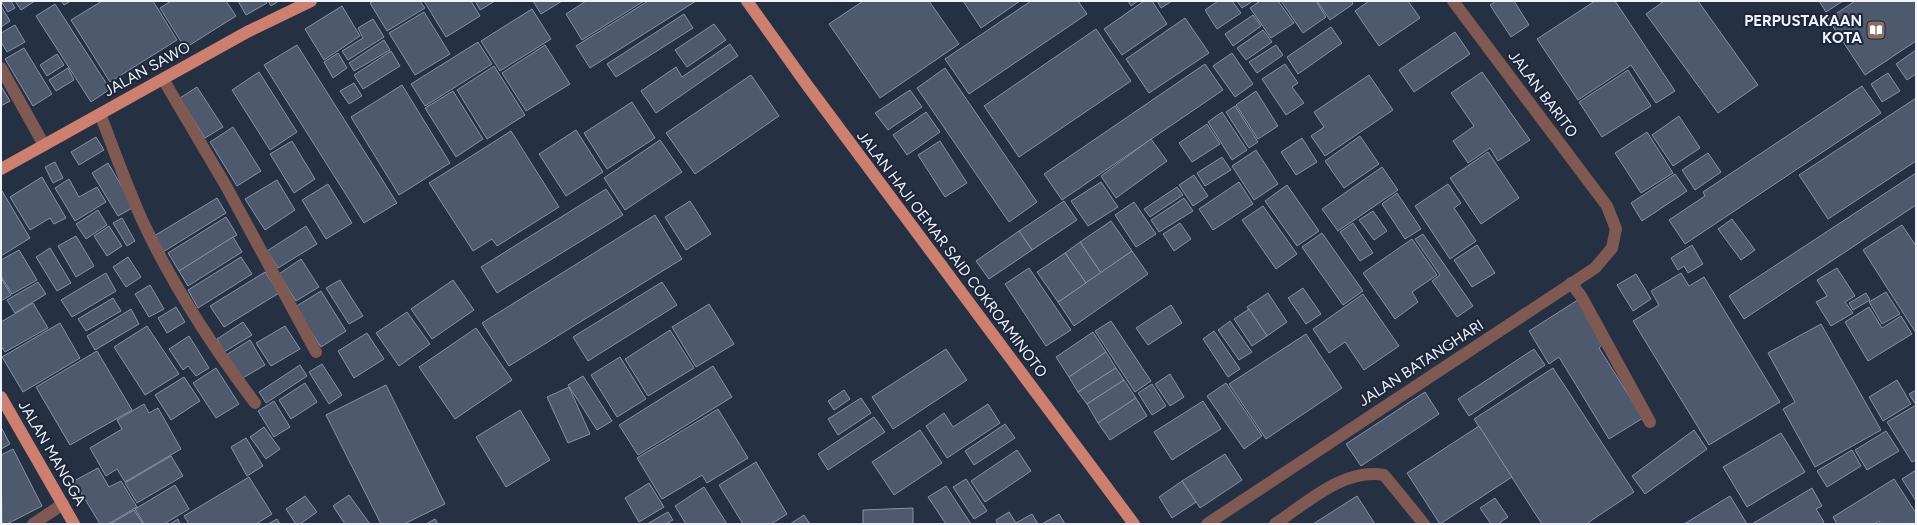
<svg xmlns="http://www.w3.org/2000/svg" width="1917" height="525" font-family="Figtree,sans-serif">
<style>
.building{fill:#4e596e;stroke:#8692a9}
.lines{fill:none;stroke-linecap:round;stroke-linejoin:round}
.minor{stroke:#805952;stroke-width:12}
.major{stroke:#cd7f70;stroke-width:12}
.labels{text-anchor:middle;stroke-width:4;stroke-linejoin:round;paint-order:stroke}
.poi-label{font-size:15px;font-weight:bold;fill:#eef3fd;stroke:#1d2639;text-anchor:end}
.street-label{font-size:15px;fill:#eef3fd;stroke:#1d2639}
</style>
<rect width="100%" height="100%" fill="#263043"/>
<g class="building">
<polygon points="1,1 11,1 15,8 8,12"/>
<polygon points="15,1 35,1 21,10"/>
<polygon points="61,1 71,1 64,5"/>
<polygon points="102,1 153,1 177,40 110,82 71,20"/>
<polygon points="171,1 226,1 236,16 185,48 160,8"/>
<polygon points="238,1 266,1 267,3 246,15"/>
<polygon points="268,1 279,1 271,6"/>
<polygon points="374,1 420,1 425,8 387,31 370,3"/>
<polygon points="424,1 471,1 480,16 446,37"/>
<polygon points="475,1 495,1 480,10"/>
<polygon points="533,1 562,1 541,14"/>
<polygon points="586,1 644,1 582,40 566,14"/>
<polygon points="648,1 696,1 590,68 576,46"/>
<polygon points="863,1 929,1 959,44 880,98 829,24"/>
<polygon points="963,1 1020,1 981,28"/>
<polygon points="1031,1 1078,1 1087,14 969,94 945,59"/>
<polygon points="1128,1 1138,1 1131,6"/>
<polygon points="1144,1 1152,1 1167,24 1122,55 1104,29"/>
<polygon points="1157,1 1172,1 1161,8"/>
<polygon points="1218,1 1232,1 1241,13 1217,29 1205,10"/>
<polygon points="1237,1 1253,1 1242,8"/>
<polygon points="1260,1 1278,1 1294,23 1271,38 1250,8"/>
<polygon points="1281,1 1316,1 1326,17 1303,33"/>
<polygon points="1317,1 1352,1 1353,4 1330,20"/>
<polygon points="1369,1 1408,1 1420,18 1379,46 1355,11"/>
<polygon points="1496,1 1514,1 1529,25 1511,37 1490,5"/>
<polygon points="1595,1 1615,1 1675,91 1656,103 1631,65 1578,100 1537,39"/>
<polygon points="1664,1 1698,1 1758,85 1718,113 1646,14"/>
<polygon points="1819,1 1843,1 1826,12"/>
<polygon points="1855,1 1916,1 1916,41 1865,75 1828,19"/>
<polygon points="55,4 110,89 91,102 36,16"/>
<polygon points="1,6 10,21 1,27"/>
<polygon points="342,6 360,36 324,60 305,29"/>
<polygon points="532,9 551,39 500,71 481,41"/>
<polygon points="424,12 450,54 415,75 389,33"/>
<polygon points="684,14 693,28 616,77 607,64"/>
<polygon points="1253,15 1261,26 1233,46 1225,34"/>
<polygon points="1185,18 1209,53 1149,93 1126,59"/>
<polygon points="373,19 384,37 348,60 342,51 363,38 358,28"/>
<polygon points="714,24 726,40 687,67 675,50"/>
<polygon points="15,25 25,42 7,52 1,42 1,33"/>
<polygon points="1331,27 1342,43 1298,74 1287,57"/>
<polygon points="1096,29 1131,81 1019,157 984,106"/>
<polygon points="1263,30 1272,42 1246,60 1237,48"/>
<polygon points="1455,32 1470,54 1414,92 1399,70"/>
<polygon points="384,40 390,50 354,71 349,63"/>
<polygon points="478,42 492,64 425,106 411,84"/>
<polygon points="730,44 738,56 656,113 641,91 676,67 682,77"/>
<polygon points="297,45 397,203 364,223 264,65"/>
<polygon points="545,45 570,84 526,111 502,73"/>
<polygon points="1276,45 1283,55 1257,73 1249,62"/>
<polygon points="24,48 52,94 33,106 5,59"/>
<polygon points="1916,50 1916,74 1907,80 1896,64"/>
<polygon points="391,51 400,66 363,89 354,75"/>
<polygon points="338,53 347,68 333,78 324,62"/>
<polygon points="1232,53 1253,84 1235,97 1213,66"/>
<polygon points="57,54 64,65 47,76 40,65"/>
<polygon points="1205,64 1223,90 1062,200 1044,174"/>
<polygon points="1285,64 1298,83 1292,87 1304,103 1286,115 1262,79"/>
<polygon points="494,66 525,115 487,139 457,90"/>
<polygon points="68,68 74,80 56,91 49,80"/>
<polygon points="945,68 1037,202 1009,222 917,88"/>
<polygon points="1628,70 1651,106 1602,137 1579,102"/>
<polygon points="259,72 297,132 270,150 232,90"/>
<polygon points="1482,72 1530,140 1498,161 1490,148 1468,163 1453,141 1474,126 1451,93"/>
<polygon points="1888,73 1900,91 1882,102 1871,84"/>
<polygon points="751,75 779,116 695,174 666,133"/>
<polygon points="1369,75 1393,110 1325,156 1311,136 1324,127 1314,112"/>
<polygon points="354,83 362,96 349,104 340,91"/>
<polygon points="402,85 450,163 399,195 351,117"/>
<polygon points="1,86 10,101 1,106"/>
<polygon points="1862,86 1881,113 1685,244 1669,220 1705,196 1703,192"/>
<polygon points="197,87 223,127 205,138 180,98"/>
<polygon points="910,90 922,107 888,130 875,113"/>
<polygon points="453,91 483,139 456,157 425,108"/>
<polygon points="1256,91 1278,126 1258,139 1236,105"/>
<polygon points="1916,98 1916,161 1828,219 1799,175"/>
<polygon points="632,102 655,138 607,169 584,133"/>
<polygon points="1235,106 1258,142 1249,148 1226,112"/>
<polygon points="926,112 940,132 907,155 893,135"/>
<polygon points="1222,112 1247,150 1232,160 1208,122"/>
<polygon points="1679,116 1700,148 1673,166 1652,135"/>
<polygon points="1207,124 1220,144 1192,162 1179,143"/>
<polygon points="233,127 261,171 237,186 210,142"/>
<polygon points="576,130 603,172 566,196 539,154"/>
<polygon points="511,131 559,207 497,246 492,239 473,251 429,183"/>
<polygon points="1647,132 1673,173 1641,193 1615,153"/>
<polygon points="1360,136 1379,164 1344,188 1325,161"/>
<polygon points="96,137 104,150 79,165 71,152"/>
<polygon points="1302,138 1317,162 1296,175 1281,152"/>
<polygon points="1151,139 1167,161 1116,198 1101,176"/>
<polygon points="660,140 682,172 625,210 604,178"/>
<polygon points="292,141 315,179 294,193 270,154"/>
<polygon points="940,141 967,183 945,197 918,155"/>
<polygon points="1256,150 1278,184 1254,200 1232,166"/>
<polygon points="1488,152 1519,198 1481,224 1450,178"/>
<polygon points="1708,153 1721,172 1695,190 1682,170"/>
<polygon points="1222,157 1231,170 1205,186 1197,173"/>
<polygon points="55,162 63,178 53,183 45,167"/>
<polygon points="108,163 134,207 118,216 92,173"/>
<polygon points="1382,167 1398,190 1338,231 1322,209"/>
<polygon points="1916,173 1916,205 1744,319 1729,296"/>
<polygon points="1675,174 1687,191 1642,221 1631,203"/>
<polygon points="1194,175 1208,196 1193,206 1179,185"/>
<polygon points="42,177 66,218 54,224 50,218 30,230 10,197"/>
<polygon points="69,179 79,197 97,187 106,202 75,221 55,188"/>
<polygon points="277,180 295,210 265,230 245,199"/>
<polygon points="1101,182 1118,207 1088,226 1071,201"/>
<polygon points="1239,182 1253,204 1213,230 1199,209"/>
<polygon points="328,184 352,223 326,239 302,200"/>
<polygon points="1448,184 1461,203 1454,208 1476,241 1450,259 1415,206"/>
<polygon points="1287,185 1319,231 1297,246 1265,201"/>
<polygon points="1177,187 1183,195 1150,217 1144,209"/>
<polygon points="606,189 623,215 497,293 481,267"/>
<polygon points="2,191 30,238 1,256 1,192"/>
<polygon points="1397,193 1421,229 1405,239 1382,204"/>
<polygon points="217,198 226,213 163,252 154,236"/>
<polygon points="1184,198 1193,211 1159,232 1151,220"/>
<polygon points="690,201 711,234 686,250 665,217"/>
<polygon points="1064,201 1077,220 1032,250 1019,231"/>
<polygon points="1134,202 1156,234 1136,247 1115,215"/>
<polygon points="1263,206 1297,254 1276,269 1242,220"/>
<polygon points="98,210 107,225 86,239 76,224"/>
<polygon points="1373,211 1387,231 1374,240 1359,220"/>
<polygon points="655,215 682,259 509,366 482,323"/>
<polygon points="226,217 237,235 179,271 168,253"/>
<polygon points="122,218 135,241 127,246 113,223"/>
<polygon points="1732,219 1755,250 1741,260 1718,229"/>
<polygon points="1111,221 1132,251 1101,273 1080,242"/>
<polygon points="1180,223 1191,239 1174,251 1163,234"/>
<polygon points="1353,223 1373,253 1360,261 1340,232"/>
<polygon points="1902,225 1916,246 1916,333 1863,250"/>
<polygon points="109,226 122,246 107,256 94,236"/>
<polygon points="306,226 317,244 278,268 267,251"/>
<polygon points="1019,231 1032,250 989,279 976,261"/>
<polygon points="1322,233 1363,291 1343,305 1302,247"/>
<polygon points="1423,234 1473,306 1457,317 1432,281 1440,275 1415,239"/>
<polygon points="76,236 94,266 76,277 58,246"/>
<polygon points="233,237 242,252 188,286 179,271"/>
<polygon points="1412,239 1437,275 1412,292 1418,302 1395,319 1363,273"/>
<polygon points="1080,242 1101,273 1086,283 1065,253"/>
<polygon points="1477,245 1495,273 1472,287 1454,260"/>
<polygon points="1692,245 1703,264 1688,273 1684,266 1678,270 1671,258"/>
<polygon points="50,248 71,283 57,291 36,257"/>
<polygon points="19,250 37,280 12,294 1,276 1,260"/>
<polygon points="1132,251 1148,274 1074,326 1058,302"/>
<polygon points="1065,253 1086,283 1058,302 1037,272"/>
<polygon points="128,257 141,277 126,287 113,267"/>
<polygon points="241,257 252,274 198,308 188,290"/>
<polygon points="301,259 319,287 296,301 279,274"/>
<polygon points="1029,268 1071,330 1046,346 1005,284"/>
<polygon points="1837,268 1855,296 1845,302 1853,313 1831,326 1816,302 1827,296 1817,280"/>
<polygon points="265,272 279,293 224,327 210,306"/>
<polygon points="106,273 116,291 72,317 61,300"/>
<polygon points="1681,273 1689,286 1704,277 1780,402 1709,445 1633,321 1659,305 1651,291"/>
<polygon points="1636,274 1651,299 1633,311 1617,285"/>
<polygon points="1,278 11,295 1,301"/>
<polygon points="340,280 363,316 349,324 326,288"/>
<polygon points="453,280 474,310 432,339 411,309"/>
<polygon points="38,282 46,294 15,313 7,300"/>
<polygon points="662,282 677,305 588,361 573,337"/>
<polygon points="150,285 164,309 149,317 135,294"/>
<polygon points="1303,288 1321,314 1306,324 1288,298"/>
<polygon points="321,291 346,331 321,347 295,307"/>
<polygon points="1886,292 1900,314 1882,324 1869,302"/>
<polygon points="1268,293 1287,322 1267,336 1247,307"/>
<polygon points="1866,293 1870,300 1853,310 1849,303"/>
<polygon points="1363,294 1399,346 1364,370 1345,342 1329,353 1313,329"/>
<polygon points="113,298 121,311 86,331 78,319"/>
<polygon points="1581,298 1604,343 1599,348 1643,418 1609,439 1559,357 1549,364 1529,331"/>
<polygon points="33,303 48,328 5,352 1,346 1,322"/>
<polygon points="709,304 734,344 696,367 672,327"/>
<polygon points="1171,305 1182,323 1148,345 1136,328"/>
<polygon points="176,307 185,322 167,333 158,318"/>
<polygon points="1869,307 1882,328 1901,316 1912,334 1868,361 1845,322"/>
<polygon points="131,309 139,324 95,350 87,336"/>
<polygon points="1249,309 1267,336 1252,346 1234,319"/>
<polygon points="407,312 430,344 399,366 376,333"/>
<polygon points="1111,321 1151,381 1135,392 1095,331"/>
<polygon points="1230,321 1252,352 1239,360 1218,330"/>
<polygon points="243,322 252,335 224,352 217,339"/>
<polygon points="60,323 80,358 23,392 2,357"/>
<polygon points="1821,324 1881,430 1815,467 1783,409 1795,402 1768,353"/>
<polygon points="147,326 179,374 145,395 114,347"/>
<polygon points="285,326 300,349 271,366 256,343"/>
<polygon points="476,328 512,380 455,419 419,367"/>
<polygon points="670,330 694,368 648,396 625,359"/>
<polygon points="1214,331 1240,369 1228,377 1203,339"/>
<polygon points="1093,332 1106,352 1069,377 1056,357"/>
<polygon points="367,333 384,359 354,378 338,351"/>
<polygon points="1306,334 1342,388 1266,439 1229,384"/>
<polygon points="189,336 209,368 196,376 188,366 183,370 169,349"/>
<polygon points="250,340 265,365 241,379 226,355"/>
<polygon points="946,349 967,380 893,429 872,397"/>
<polygon points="1534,349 1545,365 1469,416 1458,399"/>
<polygon points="97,351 132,410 70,445 36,387"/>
<polygon points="1106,352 1116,368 1078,392 1069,377"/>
<polygon points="620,357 646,399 617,417 591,375"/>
<polygon points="322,364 342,395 329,404 309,372"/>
<polygon points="300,365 307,376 266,403 259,392"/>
<polygon points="713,366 732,397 638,455 619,425"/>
<polygon points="216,368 239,404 216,418 193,383"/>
<polygon points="1116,368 1124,380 1087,404 1078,392"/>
<polygon points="1553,368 1634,492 1586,524 1542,524 1474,419"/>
<polygon points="1170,374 1184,397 1170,406 1155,384"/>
<polygon points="583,376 612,421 597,430 568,385"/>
<polygon points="184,377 200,401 171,420 155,395"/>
<polygon points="1124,380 1136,398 1098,423 1087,404"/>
<polygon points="1897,380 1911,404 1883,421 1869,397"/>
<polygon points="305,383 317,402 291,419 279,400"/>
<polygon points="1226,383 1262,436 1244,449 1207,396"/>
<polygon points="1152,384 1166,406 1152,415 1138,393"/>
<polygon points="386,385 445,504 404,524 381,524 326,415"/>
<polygon points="569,387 590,434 568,443 547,397"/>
<polygon points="844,390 850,399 834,410 828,401"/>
<polygon points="1916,390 1916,405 1909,394"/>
<polygon points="1425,392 1439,414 1361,466 1346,444"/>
<polygon points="861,398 871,413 838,435 828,419"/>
<polygon points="1136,398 1147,416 1110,440 1098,423"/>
<polygon points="274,401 290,427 274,437 258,411"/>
<polygon points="1203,401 1221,429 1172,460 1154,432"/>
<polygon points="144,404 149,413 158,408 181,449 125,482 117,469 106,476 90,448 122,429 117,420"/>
<polygon points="988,404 1000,423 947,458 926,426 944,413 953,427"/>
<polygon points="1916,405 1916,460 1912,462 1887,422"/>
<polygon points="718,409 748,458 707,483 702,475 662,499 637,458"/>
<polygon points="520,410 550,460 506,487 476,437"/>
<polygon points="874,417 885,432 828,470 818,454"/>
<polygon points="1005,424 1015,438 974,465 965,451"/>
<polygon points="1479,426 1512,477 1440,524 1407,473"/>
<polygon points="1,427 10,444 1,449"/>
<polygon points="264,427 280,449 266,459 250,437"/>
<polygon points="920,430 942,463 894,495 872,462"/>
<polygon points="1694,430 1707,449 1645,494 1632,476"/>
<polygon points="1886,431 1899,451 1867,470 1855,450"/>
<polygon points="1781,433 1805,472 1747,507 1723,467"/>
<polygon points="246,438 263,466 247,476 231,447"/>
<polygon points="13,449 42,506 7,524 2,524 1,455"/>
<polygon points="1017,450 1031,471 985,502 971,481"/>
<polygon points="1852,450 1861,466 1827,487 1817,471"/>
<polygon points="1225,454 1242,480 1200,508 1182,481"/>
<polygon points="171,456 183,476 137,503 125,483"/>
<polygon points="756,462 787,514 771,524 743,524 719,485"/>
<polygon points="98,468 109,487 121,481 137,507 108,524 100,524 74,481"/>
<polygon points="1916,470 1916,501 1902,479"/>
<polygon points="249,477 272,514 256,524 189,524 184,516"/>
<polygon points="966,479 987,511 974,519 953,487"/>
<polygon points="1894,479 1916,513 1916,524 1881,524 1879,521 1874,524 1837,524 1833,517"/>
<polygon points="1182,481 1196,502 1172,518 1159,497"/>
<polygon points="649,483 664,507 639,522 625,498"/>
<polygon points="175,485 189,509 164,524 144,524 135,509"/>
<polygon points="946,486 971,524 946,524 928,497"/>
<polygon points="704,487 727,524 686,524 675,506"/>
<polygon points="1812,488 1822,506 1816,509 1824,522 1821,524 1752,524"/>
<polygon points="349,495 370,524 345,524 333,506"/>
<polygon points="305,496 317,512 300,524 296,524 286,509"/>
<polygon points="1357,496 1375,524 1313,524"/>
<polygon points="1730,496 1747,524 1684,524"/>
<polygon points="1495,498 1508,517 1498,524 1491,524 1480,508"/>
<polygon points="913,508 913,524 863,524 863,510"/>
<polygon points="134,510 143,524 110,524"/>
<polygon points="668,512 673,520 665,524 647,524"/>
<polygon points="1009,512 1016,523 1032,514 1038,524 998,524 996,520"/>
<polygon points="1059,514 1065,524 1042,524"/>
<polygon points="804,515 810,524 790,524"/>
<polygon points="178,519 180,524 170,524"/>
<polygon points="277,519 280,524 268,524"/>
<polygon points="435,519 438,524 426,524"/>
</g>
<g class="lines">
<g class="minor">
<polyline points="1,68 44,145"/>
<polyline points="163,79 226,186 316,352"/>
<path d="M100 114C114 150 127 187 143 222 173 286 212 346 255 403"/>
<polyline points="1571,283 1581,296 1650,422"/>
<polyline points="33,524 63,504"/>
<polyline points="1207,524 1595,268 1612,248 1616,229 1607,206 1453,1"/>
<path d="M1275 524C1307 503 1343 468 1384 475L1424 524"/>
</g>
<g class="major">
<polyline points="747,1 807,85 1134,524"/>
<polyline points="1,169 247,32 311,1"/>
<polyline points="1,397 74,524"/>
</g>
</g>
<defs>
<g id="library-square" transform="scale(1)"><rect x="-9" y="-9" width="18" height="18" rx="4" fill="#8d6e63" stroke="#1d2639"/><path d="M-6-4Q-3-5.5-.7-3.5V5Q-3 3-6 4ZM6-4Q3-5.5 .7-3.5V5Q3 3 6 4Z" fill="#fff"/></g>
</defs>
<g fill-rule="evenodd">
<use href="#library-square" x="1876" y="30"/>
</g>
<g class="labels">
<g class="poi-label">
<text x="1862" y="26">PERPUSTAKAAN<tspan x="1862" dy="17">KOTA</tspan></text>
</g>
<g class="street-label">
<text transform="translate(147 69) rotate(-29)" y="5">JALAN SAWO</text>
<text transform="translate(1543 94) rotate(53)" y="5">JALAN BARITO</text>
<text transform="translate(952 254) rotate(53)" y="5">JALAN HAJI OEMAR SAID COKROAMINOTO</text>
<text transform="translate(1421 363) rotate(-33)" y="5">JALAN BATANGHARI</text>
<text transform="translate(52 453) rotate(60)" y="5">JALAN MANGGA</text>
</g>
</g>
<rect width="1917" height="525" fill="none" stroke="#eef3fd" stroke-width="4"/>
</svg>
